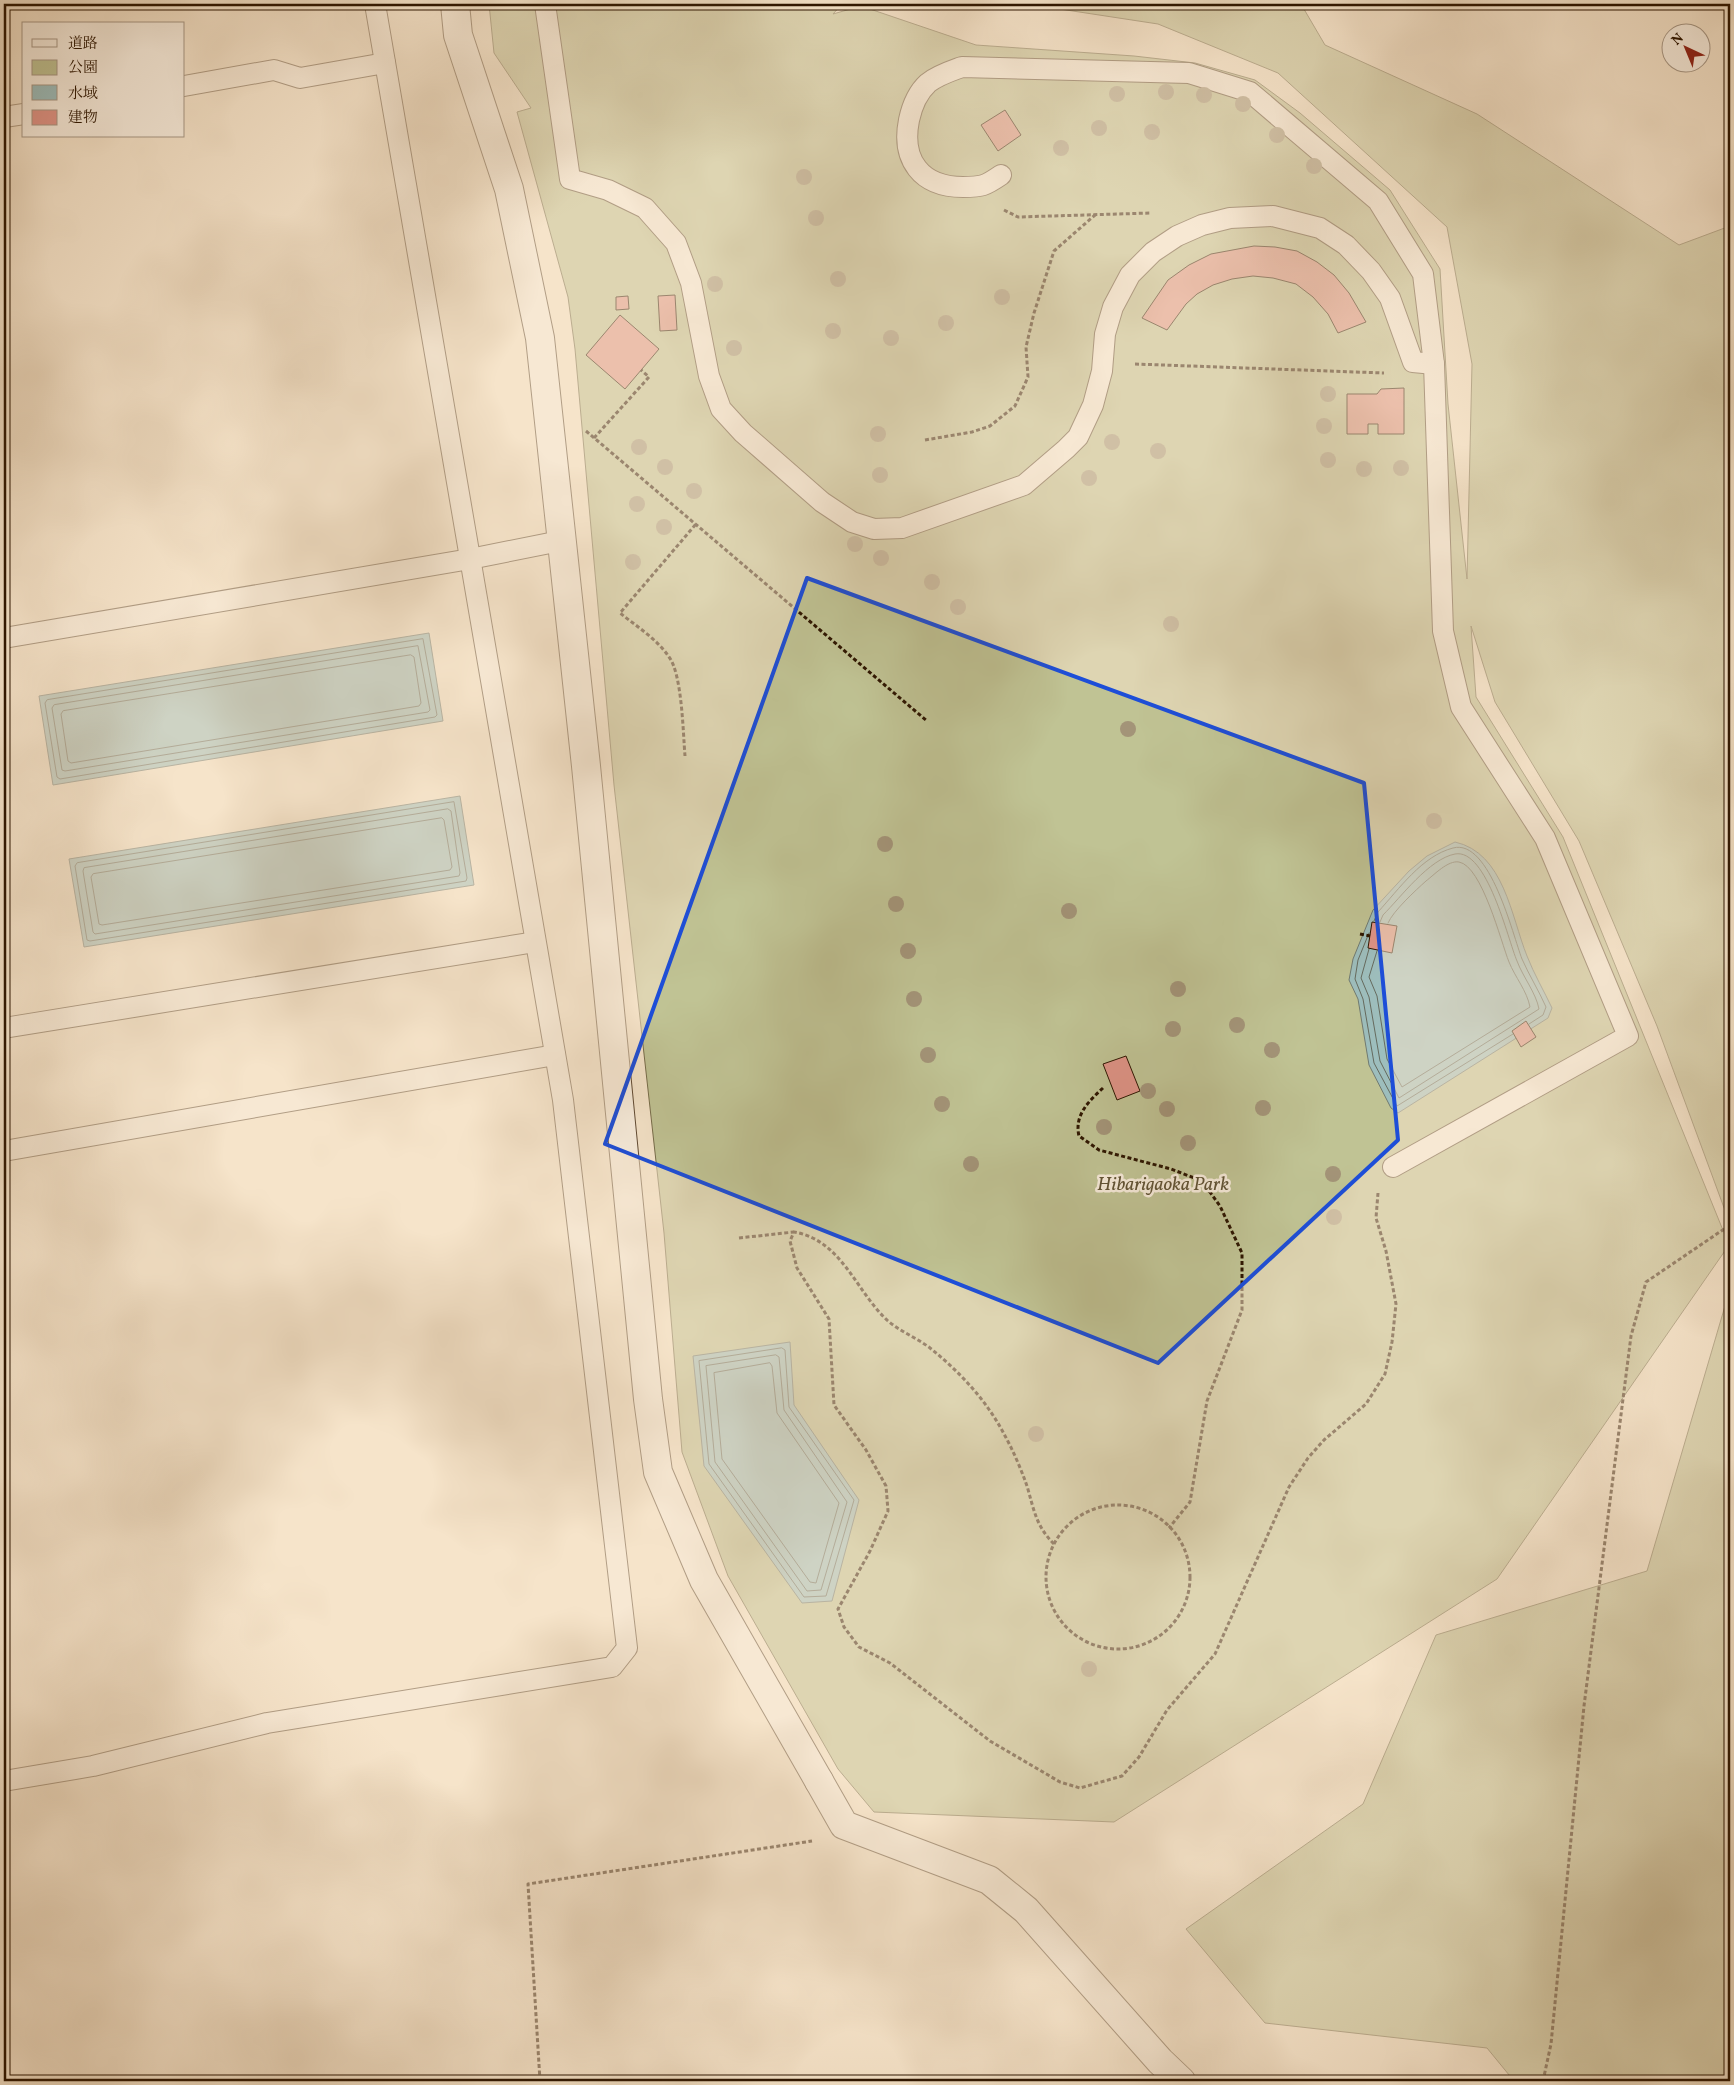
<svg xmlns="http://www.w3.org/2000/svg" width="1734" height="2085" font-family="Vollkorn,'Noto Serif JP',serif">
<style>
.green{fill:#c0c394;stroke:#766c4a}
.water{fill:#9dbebd;stroke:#707a71}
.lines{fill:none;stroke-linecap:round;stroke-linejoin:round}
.shore{stroke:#656a5e;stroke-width:1}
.building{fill:#e09488;stroke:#2d1500}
.service-casing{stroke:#5f4932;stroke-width:22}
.minor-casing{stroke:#5f4932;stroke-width:30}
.tertiary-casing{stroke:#5f4932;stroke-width:30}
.path{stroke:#2d1500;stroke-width:3;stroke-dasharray:4 2.5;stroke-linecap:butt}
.service{stroke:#f8eddd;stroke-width:20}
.minor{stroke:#f8eddd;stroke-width:28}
.tertiary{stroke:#f8eddd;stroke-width:28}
.tree{fill:#a39478}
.marked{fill:none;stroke:#1d4ed8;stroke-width:4;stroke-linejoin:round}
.labels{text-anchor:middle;stroke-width:5;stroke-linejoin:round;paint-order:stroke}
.park-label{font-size:19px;font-style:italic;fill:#605234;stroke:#f8eddd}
</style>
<rect width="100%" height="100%" fill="#f5e4ca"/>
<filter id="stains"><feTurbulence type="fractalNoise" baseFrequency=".004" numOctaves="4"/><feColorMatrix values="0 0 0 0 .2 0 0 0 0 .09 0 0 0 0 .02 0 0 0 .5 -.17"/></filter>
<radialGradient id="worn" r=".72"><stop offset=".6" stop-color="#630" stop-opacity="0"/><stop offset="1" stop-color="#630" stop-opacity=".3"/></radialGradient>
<g class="green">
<polygon points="489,4 842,4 833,14 861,6 976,45 1134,56 1195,63 1255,80 1300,113 1390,190 1440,269 1448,404 1467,579 1472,364 1447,227 1278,73 1158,24 1027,4 1301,4 1325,45 1477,114 1679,245 1730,226 1730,1224 1657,1026 1579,841 1495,702 1471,626 1476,697 1563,837 1729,1245 1497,1579 1114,1822 874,1812 838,1769 728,1576 682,1452 664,1233 614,785 575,349 568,297 517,112 531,108 494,53"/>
<polygon points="1730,1289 1730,2081 1514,2081 1487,2048 1265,2023 1186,1929 1363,1804 1436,1635 1647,1571"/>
</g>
<g class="water">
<polygon points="429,633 443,721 53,785 39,696"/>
<polygon points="460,796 474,885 84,947 69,859"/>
<path d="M1455 842C1504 853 1511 916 1527 956 1534 974 1544 991 1552 1008L1548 1018 1398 1113 1391 1108 1369 1065 1358 999 1349 980 1353 959 1373 910 1409 871 1427 856Z"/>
<polygon points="790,1342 794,1405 859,1500 832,1601 802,1603 704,1466 693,1356"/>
</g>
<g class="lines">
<g class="shore">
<polygon points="423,639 437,715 435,717 60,779 57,777 45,703 47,700"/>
<polygon points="418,646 430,710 428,712 65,771 62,770 52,708 54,705"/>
<polygon points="411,655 414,657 421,703 419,706 71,763 68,761 61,714 63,711"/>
<polygon points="454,802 467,878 466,881 90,941 87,940 75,866 77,863"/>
<polygon points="448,809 451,811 460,873 459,876 95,934 93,932 83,871 84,868"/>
<polygon points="442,818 444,820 452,867 450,870 102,925 99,924 91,877 93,874"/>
<path d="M1374 921 1378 912C1399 889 1422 856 1453 848 1490 838 1513 936 1522 959 1529 975 1539 991 1546 1007L1543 1015 1529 1024"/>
<polyline points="1369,933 1358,960 1355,979 1363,999 1374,1063 1397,1106 1513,1034"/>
<path d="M1369 949 1361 978 1369 997 1380 1061 1399 1098 1539 1009C1536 993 1523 977 1517 961 1508 940 1487 848 1455 854 1429 859 1401 897 1383 915L1380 922"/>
<path d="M1377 951 1369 977 1377 996 1387 1059 1402 1087 1530 1007C1527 991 1515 977 1509 962 1501 942 1482 866 1459 862 1448 860 1434 875 1426 881 1416 890 1393 911 1388 923"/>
<polygon points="782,1348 785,1350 789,1407 854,1500 826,1596 804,1597 709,1464 699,1361"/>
<polygon points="776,1355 779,1357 784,1410 847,1502 821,1590 807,1591 715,1462 706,1366"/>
<polygon points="770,1363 772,1366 777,1413 839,1503 816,1583 810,1582 722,1459 714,1373"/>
</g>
</g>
<g class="building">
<polygon points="1005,110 1021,135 998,151 981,125"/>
<polygon points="1254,246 1275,247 1297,251 1317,262 1334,275 1349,293 1366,322 1338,333 1328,314 1313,297 1296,284 1273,278 1253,276 1232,279 1213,285 1197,294 1186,304 1167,330 1142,318 1168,280 1189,265 1211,254"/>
<polygon points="675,295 677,330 660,331 658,296"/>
<polygon points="628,296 629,309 616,310 616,297"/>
<polygon points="620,315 659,349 625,389 586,355"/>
<polygon points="1404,388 1404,434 1378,434 1378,424 1368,424 1368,434 1347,434 1347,394 1377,394 1381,389"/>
<polygon points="1372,922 1397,926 1392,953 1368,948"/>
<polygon points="1526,1021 1536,1037 1521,1047 1512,1031"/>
<polygon points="1126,1056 1140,1091 1117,1100 1103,1064"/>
</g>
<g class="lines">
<g class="service-casing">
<g id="service">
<polyline points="545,4 570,179 608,190 645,208 676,243 691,283 709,376 721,409 743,433 822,502 852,522 874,529 902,528 1024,485 1066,449 1078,437 1093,405 1102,371 1105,334 1113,307 1130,275 1153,252 1177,236 1202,225 1230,218 1273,216 1320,228 1346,245 1371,271 1390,298 1413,362 1434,364"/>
<polyline points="184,86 274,70 300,78 385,63"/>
<polyline points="4,117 24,114"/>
<path d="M1001 175C985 186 982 187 963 187 921 187 901 160 909 120 912 106 917 93 928 83 938 75 951 71 962 67L1189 73 1250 92 1378 201 1423 274 1434 364 1443 631 1461 707 1545 838 1628 1036 1393 1167"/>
<polyline points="4,638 470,559 560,541"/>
<polyline points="4,1028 535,942"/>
<polyline points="4,1151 555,1055"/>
<polyline points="4,1781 93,1766 267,1723 612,1667 627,1648 563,1100 375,4"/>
</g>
</g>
<g class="minor-casing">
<polyline id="minor" points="819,1781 844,1825 989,1880 1026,1910 1160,2061 1181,2081"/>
</g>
<g class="tertiary-casing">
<polyline id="tertiary" points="455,4 458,35 509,189 540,338 586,766 648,1399 658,1472 704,1580 819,1781"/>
</g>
<g class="path">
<polyline points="832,4 836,8"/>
<polyline points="1004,210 1018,217 1151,213"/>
<polyline points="1135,364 1384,373"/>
<polyline points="586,431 927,721"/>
<polyline points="594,438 649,377 641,370"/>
<polyline points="925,440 972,432 990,426 1015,406 1028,377 1026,347 1034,313 1054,251 1095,215"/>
<path d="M685 756C683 732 682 674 669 657 657 639 636 626 620 613L696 524"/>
<polyline points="1360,934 1370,936"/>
<path d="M1103 1088C1089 1101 1074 1115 1079 1136L1099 1150 1171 1169 1202 1181 1220 1206 1242 1253V1310L1207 1401 1190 1502 1169 1528"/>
<polyline points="739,1238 794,1232"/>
<circle cx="1118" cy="1577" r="72"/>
<path d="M1054 1544C1036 1526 1034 1510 1027 1486 1021 1469 1013 1450 1004 1434 987 1401 959 1371 930 1348 917 1338 901 1332 888 1321 856 1292 842 1240 794 1232L790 1241 797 1268 829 1319 834 1405 866 1450 886 1486 888 1511 870 1551 838 1609 844 1627 859 1647 890 1663 990 1741 1060 1782 1080 1788 1122 1776 1139 1757 1167 1710 1215 1654 1289 1487 1308 1458 1324 1440 1366 1404 1385 1374 1392 1342 1396 1304 1386 1251 1376 1218 1378 1193"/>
<polyline points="540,2081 528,1884 812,1841"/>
<polyline points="1543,2081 1551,2044 1584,1706 1631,1336 1646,1282 1730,1225"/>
</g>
<use href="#service" class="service"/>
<use href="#minor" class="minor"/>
<use href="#tertiary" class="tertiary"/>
</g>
<g class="tree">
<circle cx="1166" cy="92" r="8"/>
<circle cx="1117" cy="94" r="8"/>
<circle cx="1204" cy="95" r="8"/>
<circle cx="1243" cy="104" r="8"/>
<circle cx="1099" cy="128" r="8"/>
<circle cx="1152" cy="132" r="8"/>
<circle cx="1277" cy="135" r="8"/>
<circle cx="1061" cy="148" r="8"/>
<circle cx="1314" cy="166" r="8"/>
<circle cx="804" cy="177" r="8"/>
<circle cx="816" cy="218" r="8"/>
<circle cx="838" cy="279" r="8"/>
<circle cx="715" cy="284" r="8"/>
<circle cx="1002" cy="297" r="8"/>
<circle cx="946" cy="323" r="8"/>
<circle cx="833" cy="331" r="8"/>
<circle cx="891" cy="338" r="8"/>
<circle cx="734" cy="348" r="8"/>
<circle cx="1328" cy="394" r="8"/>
<circle cx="1324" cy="426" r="8"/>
<circle cx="878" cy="434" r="8"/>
<circle cx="1112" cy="442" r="8"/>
<circle cx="639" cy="447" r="8"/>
<circle cx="1158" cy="451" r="8"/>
<circle cx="1328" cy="460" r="8"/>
<circle cx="665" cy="467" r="8"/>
<circle cx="1401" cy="468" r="8"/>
<circle cx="1364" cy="469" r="8"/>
<circle cx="880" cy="475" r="8"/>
<circle cx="1089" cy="478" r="8"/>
<circle cx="694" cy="491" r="8"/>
<circle cx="637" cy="504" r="8"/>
<circle cx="664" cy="527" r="8"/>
<circle cx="855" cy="544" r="8"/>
<circle cx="881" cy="558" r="8"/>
<circle cx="633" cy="562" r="8"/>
<circle cx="932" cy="582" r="8"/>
<circle cx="958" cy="607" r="8"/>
<circle cx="1171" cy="624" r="8"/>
<circle cx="1128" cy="729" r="8"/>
<circle cx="1434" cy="821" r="8"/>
<circle cx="885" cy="844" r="8"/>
<circle cx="896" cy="904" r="8"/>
<circle cx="1069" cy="911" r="8"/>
<circle cx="908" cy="951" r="8"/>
<circle cx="1178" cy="989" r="8"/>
<circle cx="914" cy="999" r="8"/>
<circle cx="1237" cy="1025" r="8"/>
<circle cx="1173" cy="1029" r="8"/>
<circle cx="1272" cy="1050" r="8"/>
<circle cx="928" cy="1055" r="8"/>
<circle cx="1148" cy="1091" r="8"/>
<circle cx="942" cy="1104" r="8"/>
<circle cx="1263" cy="1108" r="8"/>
<circle cx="1167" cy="1109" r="8"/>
<circle cx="1104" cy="1127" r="8"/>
<circle cx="1188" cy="1143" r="8"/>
<circle cx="971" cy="1164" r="8"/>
<circle cx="1333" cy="1174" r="8"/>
<circle cx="1334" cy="1217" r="8"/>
<circle cx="1036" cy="1434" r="8"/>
<circle cx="1089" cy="1669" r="8"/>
</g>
<path d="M0 0H1734V2085H0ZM807 578 1364 783 1398 1140 1158 1363 605 1144Z" fill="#f5e4ca" fill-opacity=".55" fill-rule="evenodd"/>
<path class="marked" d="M807 578 1364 783 1398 1140 1158 1363 605 1144Z"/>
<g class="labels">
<g class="park-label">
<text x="1163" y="1190">Hibarigaoka Park</text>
</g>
</g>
<rect width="1734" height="2085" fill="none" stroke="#f5e4ca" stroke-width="20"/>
<rect x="5" y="5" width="1724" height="2075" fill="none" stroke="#2d1500" stroke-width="2.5"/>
<rect x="10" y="10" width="1714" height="2065" fill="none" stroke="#2d1500"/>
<rect x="22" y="22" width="162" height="115" fill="#f8eddd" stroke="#a79785"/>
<rect x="32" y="39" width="25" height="8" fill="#f8eddd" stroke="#a79785"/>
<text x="68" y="48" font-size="15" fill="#2d1500">道路</text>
<rect x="32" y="60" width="25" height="15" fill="#c0c394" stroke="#a79785"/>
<text x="68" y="72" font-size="15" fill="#2d1500">公園</text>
<rect x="32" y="85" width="25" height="15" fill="#9dbebd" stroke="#a79785"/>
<text x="68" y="98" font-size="15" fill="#2d1500">水域</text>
<rect x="32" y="110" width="25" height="15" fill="#e09488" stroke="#a79785"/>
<text x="68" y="122" font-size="15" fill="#2d1500">建物</text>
<g transform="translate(1686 48) rotate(316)"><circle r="24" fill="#f8eddd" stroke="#a79785"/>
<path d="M0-4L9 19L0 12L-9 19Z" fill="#8f2418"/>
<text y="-8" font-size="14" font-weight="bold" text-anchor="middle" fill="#2d1500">N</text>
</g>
<rect width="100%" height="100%" filter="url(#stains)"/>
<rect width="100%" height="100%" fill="url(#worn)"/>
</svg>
